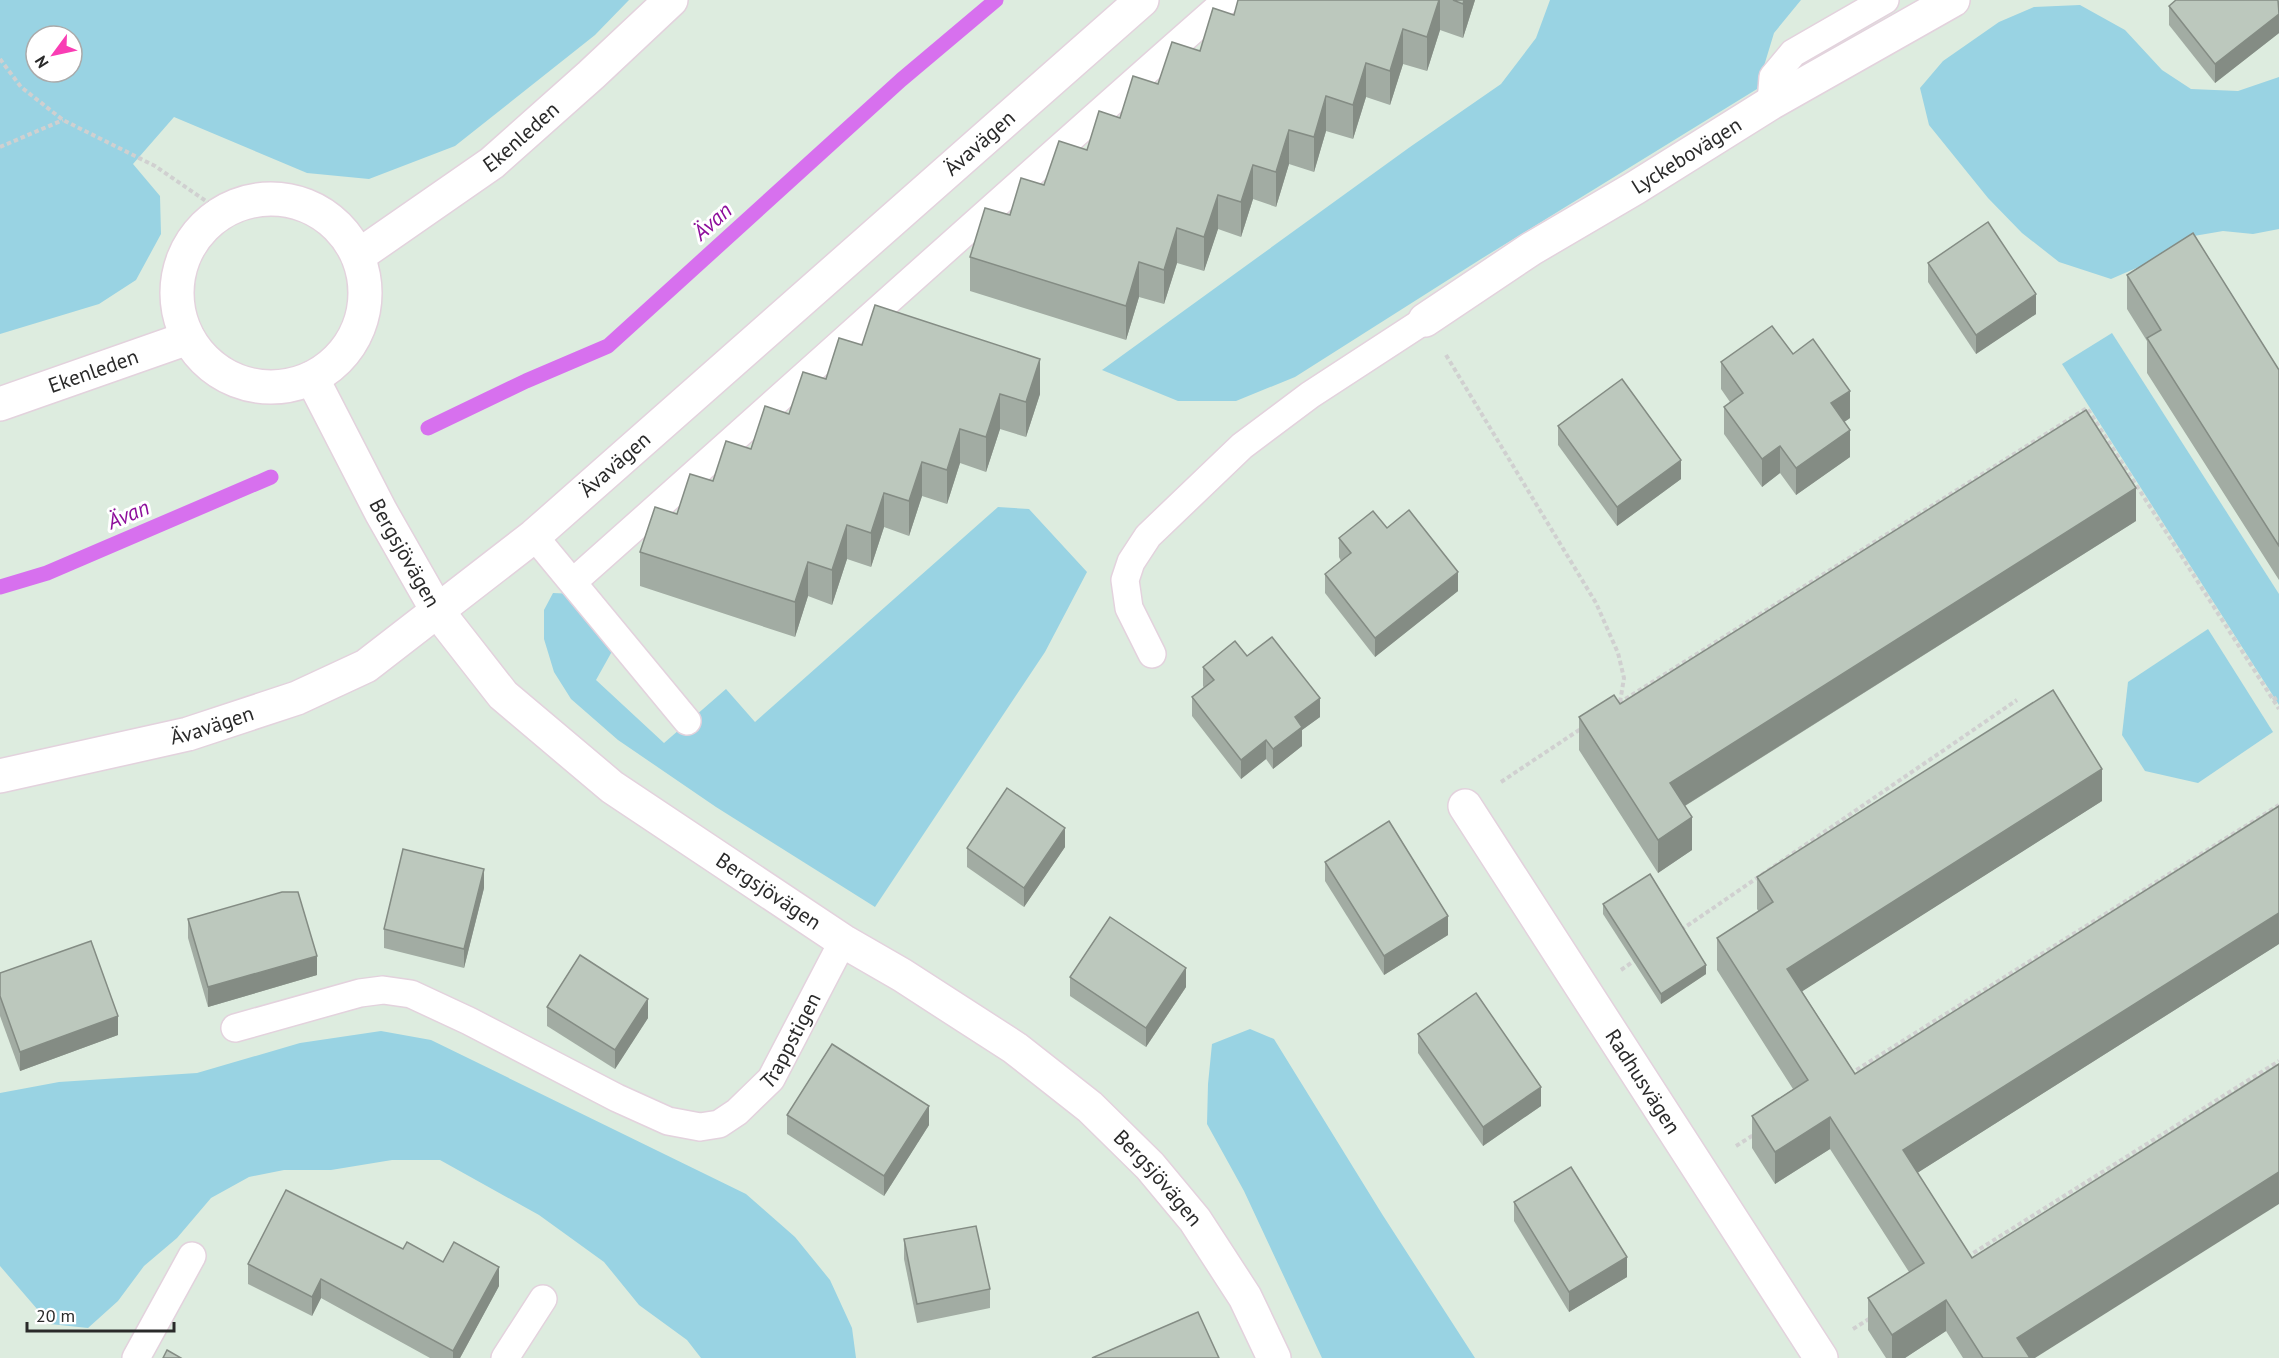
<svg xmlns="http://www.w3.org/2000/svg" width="2279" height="1358" font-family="'PT Sans',sans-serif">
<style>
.green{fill:#99d3e3;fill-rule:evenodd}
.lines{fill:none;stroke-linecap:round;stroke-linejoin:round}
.stream{stroke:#d770ee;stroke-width:15}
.lane-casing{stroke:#e3d2dd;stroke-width:30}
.street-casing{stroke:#e3d2dd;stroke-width:36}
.secondary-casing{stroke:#e3d2dd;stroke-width:36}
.path{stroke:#d0d0d0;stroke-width:4;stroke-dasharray:4.5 3;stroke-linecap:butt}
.lane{stroke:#fff;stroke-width:27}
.street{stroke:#fff;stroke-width:33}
.secondary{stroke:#fff;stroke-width:33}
.wall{fill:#a2aca3}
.shaded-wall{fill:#848c84}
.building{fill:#bcc8bd;stroke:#848c84;stroke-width:1.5}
.labels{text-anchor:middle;stroke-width:6;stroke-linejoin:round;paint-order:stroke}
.street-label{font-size:21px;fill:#2a2a2a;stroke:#fff}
.water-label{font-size:22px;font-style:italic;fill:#8d0e9b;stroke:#fff}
</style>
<rect width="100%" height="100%" fill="#ddecdf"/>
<g class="green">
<path d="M0 0H629L595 35 455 146 369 179 307 173 174 117 133 164 160 196 161 234 136 280 99 304 0 334ZM36 36H72V72H36Z"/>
<polygon points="1550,0 1801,0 1774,33 1757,89 1481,259 1295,377 1236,401 1178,401 1102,370 1410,147 1501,84 1536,38"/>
<polygon points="2080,5 2125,30 2162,70 2191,89 2238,91 2279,77 2279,229 2253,234 2223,231 2188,237 2148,263 2111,279 2059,262 2022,233 1988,198 1929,125 1920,88 1943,61 1999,22 2034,7"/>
<polygon points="2112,333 2279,594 2279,705 2062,364"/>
<polygon points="998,507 1029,509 1087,572 1045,652 875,907 716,807 618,740 571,699 554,672 544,639 544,610 553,593 575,594 615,646 596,680 664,743 726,689 755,722"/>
<polygon points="2208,629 2273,732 2198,783 2145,771 2122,735 2128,682"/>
<polygon points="1250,1029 1274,1039 1382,1214 1475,1358 1322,1358 1244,1191 1207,1124 1208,1084 1212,1044"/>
<polygon points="381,1031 431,1040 746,1194 795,1237 830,1280 852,1328 856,1358 701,1358 687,1340 639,1305 604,1262 539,1215 440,1160 392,1160 331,1170 284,1170 249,1177 211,1198 177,1238 144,1266 118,1301 88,1328 50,1324 0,1266 0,1093 59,1082 197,1073 300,1043"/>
</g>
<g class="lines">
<g class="stream">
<polyline points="428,428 526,381 608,346 901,80 996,0"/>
<polyline points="0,587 47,573 271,477"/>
</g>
<g class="lane-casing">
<g id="lane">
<polyline points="1771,103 1773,77 1793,53 1885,0"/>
<polyline points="534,536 687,721"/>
<path d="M573 582C792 388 1008 192 1227 0"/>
<polyline points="1152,654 1129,608 1125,580 1131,562 1148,536 1242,446 1310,395 1425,320"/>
<path id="s1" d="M235 1028 360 993 383 990 411 994 469 1021 617 1098 668 1121 700 1127 719 1124 737 1112 771 1079 843 941"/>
<polyline points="136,1358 192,1256"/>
<polyline points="505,1358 543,1299"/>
</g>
</g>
<g class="street-casing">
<g id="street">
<path id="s2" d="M1425 320 1531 249 1635 188 1771 103 1953 0"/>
<path id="s3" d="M312 378 381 512 438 612 503 695 612 787 843 941 902 975 1015 1048 1090 1107 1150 1166 1195 1220 1245 1297 1274 1358"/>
<path id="s4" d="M0 776 188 734 297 698 366 666 534 536 1142 0"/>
<path id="s5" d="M1465 806 1821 1358"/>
</g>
</g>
<g class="secondary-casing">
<g id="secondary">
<circle cx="271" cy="293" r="94"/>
<path id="s6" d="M358 256 492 163 591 75 671 0"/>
<path id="s7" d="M0 404 188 338"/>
</g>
</g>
<g class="path">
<polyline points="0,59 21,87 63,120 155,166 222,212"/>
<polyline points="0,147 63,120"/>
<polyline points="1446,355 1596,603 1618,653 1624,678 1620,702"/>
<polyline points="2273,700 2279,696"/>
<polyline points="1619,703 2087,408 2279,709"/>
<polyline points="1501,782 1582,728"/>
<polyline points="1681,930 2017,700"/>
<polyline points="1621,970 1637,959"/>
<polyline points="1850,1074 2279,805"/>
<polyline points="1736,1146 1755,1134"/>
<polyline points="1967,1257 2279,1061"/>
<polyline points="1853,1329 1872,1317"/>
</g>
<use href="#lane" class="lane"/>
<use href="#street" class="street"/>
<use href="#secondary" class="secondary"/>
</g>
<g class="wall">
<polygon points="1238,0 1475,0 1463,38 1440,30 1427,71 1403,64 1390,105 1366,97 1353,139 1326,131 1314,172 1289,164 1276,207 1253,199 1241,237 1218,229 1204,271 1177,263 1164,304 1139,297 1126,340 970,291 970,257 1010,215 1087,150 1120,118 1158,84 1200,51 1234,15"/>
<polygon points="2279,1 2279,33 2215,83 2169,25 2169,6"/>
<polygon points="1928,263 2036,314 1976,354 1928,282"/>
<polygon points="2127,275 2279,370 2279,580 2147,373 2147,341 2127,309"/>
<polygon points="862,345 1040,394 1026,437 1000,429 986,472 960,463 947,504 922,496 909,536 884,527 871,567 847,559 832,605 808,596 795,637 640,586 640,552 677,514 713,481 751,449"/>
<polygon points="1793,354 1850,418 1844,422 1850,457 1796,495 1780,473 1762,487 1724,434 1724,407 1730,402 1721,389 1721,362"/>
<polygon points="1558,426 1681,479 1617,526 1558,445"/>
<polygon points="2136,521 1685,806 1692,850 1658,873 1579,750 1579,717 1620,704"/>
<polygon points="1387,528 1458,591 1375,657 1325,593 1325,574 1341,561 1339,557 1339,538"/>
<polygon points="1247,656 1320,717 1302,730 1302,746 1273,769 1266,759 1241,779 1192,716 1192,697 1204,688 1203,686 1203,667"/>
<polygon points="2102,801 1802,991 1855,1074 2279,944 1917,1173 2035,1358 1963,1358 1946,1331 1905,1358 1886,1358 1868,1330 1868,1298 1909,1272 1830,1149 1775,1184 1752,1148 1752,1116 1793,1089 1717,970 1717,938 1759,912 1757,909 1757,877"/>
<polygon points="1065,847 1024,907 967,867 967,848"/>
<polygon points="1325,862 1448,935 1384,975 1325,881"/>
<polygon points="484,888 464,968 384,948 384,929"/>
<polygon points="1603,904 1706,974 1661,1004 1603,914"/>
<polygon points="188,919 317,975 208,1007 188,938"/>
<polygon points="0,973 118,1035 20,1071 0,1016"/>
<polygon points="1070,977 1186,987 1146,1047 1070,996"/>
<polygon points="547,1007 648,1018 615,1069 547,1026"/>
<polygon points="1418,1034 1541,1106 1483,1146 1418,1053"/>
<polygon points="787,1115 929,1125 884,1196 787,1134"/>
<polygon points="1514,1202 1627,1277 1569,1312 1514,1221"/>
<polygon points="904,1239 990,1289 990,1308 917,1323 904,1259"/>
<polygon points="403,1249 443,1262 499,1286 460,1358 430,1358 321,1298 312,1316 248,1284 248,1264"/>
</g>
<g class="shaded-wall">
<polygon points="1439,0 1440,0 1440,30 1427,71 1427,37"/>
<polygon points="1464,0 1475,0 1463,38 1463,4"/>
<polygon points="2279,14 2279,33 2215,83 2215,64"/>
<polygon points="1403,29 1403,64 1390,105 1390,71"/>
<polygon points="1366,63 1366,97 1353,139 1353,105"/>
<polygon points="1326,96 1326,131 1314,172 1314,137"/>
<polygon points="1289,130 1289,164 1276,207 1276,172"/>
<polygon points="1253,165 1253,199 1241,237 1241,202"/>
<polygon points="1218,195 1218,229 1204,271 1204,237"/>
<polygon points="1177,228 1177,263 1164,304 1164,270"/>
<polygon points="1139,262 1139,297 1126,340 1126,306"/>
<polygon points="2036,294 2036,314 1976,354 1976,335"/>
<polygon points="1040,359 1040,394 1026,437 1026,402"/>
<polygon points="1850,391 1850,418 1831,431 1831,403"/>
<polygon points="1000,394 1000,429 986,472 986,437"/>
<polygon points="960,429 960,463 947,504 947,470"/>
<polygon points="1850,430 1850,457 1796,495 1796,468"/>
<polygon points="1780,446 1780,473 1762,487 1762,459"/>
<polygon points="1681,460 1681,479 1617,526 1617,507"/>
<polygon points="922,462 922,496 909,536 909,501"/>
<polygon points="2136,488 2136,521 1670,815 1670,783"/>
<polygon points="884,493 884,527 871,567 871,533"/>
<polygon points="847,525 847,559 832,605 832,570"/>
<polygon points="808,562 808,596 795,637 795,602"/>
<polygon points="1458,572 1458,591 1375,657 1375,638"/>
<polygon points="1320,698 1320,717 1302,730 1302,746 1273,769 1273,749 1295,717"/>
<polygon points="1266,740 1266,759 1241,779 1241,760"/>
<polygon points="2102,769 2102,801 1787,1001 1787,969"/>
<polygon points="1692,817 1692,850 1658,873 1658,840"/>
<polygon points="1065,828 1065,847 1024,907 1024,888"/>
<polygon points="484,869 484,888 464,968 464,949"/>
<polygon points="2279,913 2279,944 1903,1182 1903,1150"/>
<polygon points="1448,916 1448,935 1384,975 1384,956"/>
<polygon points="317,956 317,975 208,1007 208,987"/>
<polygon points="1706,965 1706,974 1661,1004 1661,994"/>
<polygon points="1186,968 1186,987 1146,1047 1146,1028"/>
<polygon points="648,999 648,1018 615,1069 615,1050"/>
<polygon points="118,1016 118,1035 20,1071 20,1052"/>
<polygon points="1541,1087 1541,1106 1483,1146 1483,1127"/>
<polygon points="929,1106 929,1125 884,1196 884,1176"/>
<polygon points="1830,1117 1830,1149 1775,1184 1775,1152"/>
<polygon points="2279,1172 2279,1204 2035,1358 2017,1358 2017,1338"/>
<polygon points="1627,1257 1627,1277 1569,1312 1569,1292"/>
<polygon points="499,1267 499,1286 460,1358 453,1358 453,1351"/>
<polygon points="321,1279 321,1298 312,1316 312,1297"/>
<polygon points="1946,1300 1946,1331 1905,1358 1892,1358 1892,1335"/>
</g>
<g class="building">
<polygon points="1238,0 1439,0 1427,37 1403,29 1390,71 1366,63 1353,105 1326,96 1314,137 1289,130 1276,172 1253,165 1241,202 1218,195 1204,237 1177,228 1164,270 1139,262 1126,306 970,257 985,208 1010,215 1021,178 1044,185 1059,141 1087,150 1099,111 1120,118 1133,76 1158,84 1172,42 1200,51 1213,8 1234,15"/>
<polygon points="1453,0 1464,0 1463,4"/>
<polygon points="2176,0 2278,0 2279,14 2215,64 2169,6"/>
<polygon points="1988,222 2036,294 1976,335 1928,263"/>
<polygon points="2193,233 2279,370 2279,546 2147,338 2161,330 2127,275"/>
<polygon points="875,305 1040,359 1026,402 1000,394 986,437 960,429 947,470 922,462 909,501 884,493 871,533 847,525 832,570 808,562 795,602 640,552 655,507 677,514 690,474 713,481 726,441 751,449 765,406 789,414 803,372 826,379 839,338 862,345"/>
<polygon points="1772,326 1793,354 1813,339 1850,391 1831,403 1850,430 1796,468 1780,446 1762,459 1724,407 1743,393 1721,362"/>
<polygon points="1622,379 1681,460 1617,507 1558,426"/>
<polygon points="2086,410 2136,488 1670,783 1692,817 1658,840 1579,717 1614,695 1620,704"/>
<polygon points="1409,510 1458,572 1375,638 1325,574 1351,553 1339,538 1373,511 1387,528"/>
<polygon points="1272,637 1320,698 1295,717 1302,727 1273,749 1266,740 1241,760 1192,697 1214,680 1203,667 1235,641 1247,656"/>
<polygon points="2053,690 2102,769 1787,969 1855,1074 2279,806 2279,913 1903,1150 1972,1258 2279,1064 2279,1172 2017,1338 2030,1358 1983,1358 1946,1300 1892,1335 1868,1298 1924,1263 1830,1117 1775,1152 1752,1116 1808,1080 1717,938 1773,902 1757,877"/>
<polygon points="1007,788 1065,828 1024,888 967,848"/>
<polygon points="1389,821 1448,916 1384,956 1325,862"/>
<polygon points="403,849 484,869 464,949 384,929"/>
<polygon points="1650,874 1706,965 1661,994 1603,904"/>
<polygon points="282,892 298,892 317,956 208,987 188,919"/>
<polygon points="1110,917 1186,968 1146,1028 1070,977"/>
<polygon points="91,941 118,1016 20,1052 0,996 0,973"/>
<polygon points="580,955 648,999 615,1050 547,1007"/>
<polygon points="1476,993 1541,1087 1483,1127 1418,1034"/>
<polygon points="832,1044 929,1106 884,1176 787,1115"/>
<polygon points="1571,1167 1627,1257 1569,1292 1514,1202"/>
<polygon points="286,1190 403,1249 407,1242 443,1262 454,1242 499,1267 453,1351 321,1279 312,1297 248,1264"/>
<polygon points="976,1226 990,1289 917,1304 904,1239"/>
<polygon points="1198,1312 1219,1358 1092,1358"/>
<polygon points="167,1350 181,1358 163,1358"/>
</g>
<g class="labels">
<g class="street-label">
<text dy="7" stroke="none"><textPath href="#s6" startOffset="202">Ekenleden</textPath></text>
<text dy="7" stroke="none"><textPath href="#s4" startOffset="1190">Ävavägen</textPath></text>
<text dy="7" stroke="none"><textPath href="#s2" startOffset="309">Lyckebovägen</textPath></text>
<text dy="7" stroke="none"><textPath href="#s7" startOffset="99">Ekenleden</textPath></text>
<text dy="7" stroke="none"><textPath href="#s4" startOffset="704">Ävavägen</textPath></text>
<text dy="7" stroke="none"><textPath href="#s3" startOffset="198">Bergsjövägen</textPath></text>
<text dy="7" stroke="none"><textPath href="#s4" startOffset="218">Ävavägen</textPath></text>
<text dy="7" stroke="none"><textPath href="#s3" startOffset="702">Bergsjövägen</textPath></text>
<text dy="7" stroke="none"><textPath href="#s1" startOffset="632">Trappstigen</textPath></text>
<text dy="7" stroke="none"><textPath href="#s5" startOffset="328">Radhusvägen</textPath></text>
<text dy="7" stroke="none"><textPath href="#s3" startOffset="1188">Bergsjövägen</textPath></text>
</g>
<g class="water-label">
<text transform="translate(712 221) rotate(-42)" y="8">Ävan</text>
<text transform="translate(128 514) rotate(-23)" y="8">Ävan</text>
</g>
</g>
<g transform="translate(54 54) rotate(237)"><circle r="28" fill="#ffffff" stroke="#aaaaaa" stroke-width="1.5"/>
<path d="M0-4.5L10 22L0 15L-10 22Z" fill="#f93db4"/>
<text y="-9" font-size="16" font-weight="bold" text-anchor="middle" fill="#2a2a2a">N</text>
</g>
<path d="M27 1322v9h147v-9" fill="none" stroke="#2a2a2a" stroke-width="3"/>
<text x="36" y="1322" font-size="18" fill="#2a2a2a" stroke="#ffffff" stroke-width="4.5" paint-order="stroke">20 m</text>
</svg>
